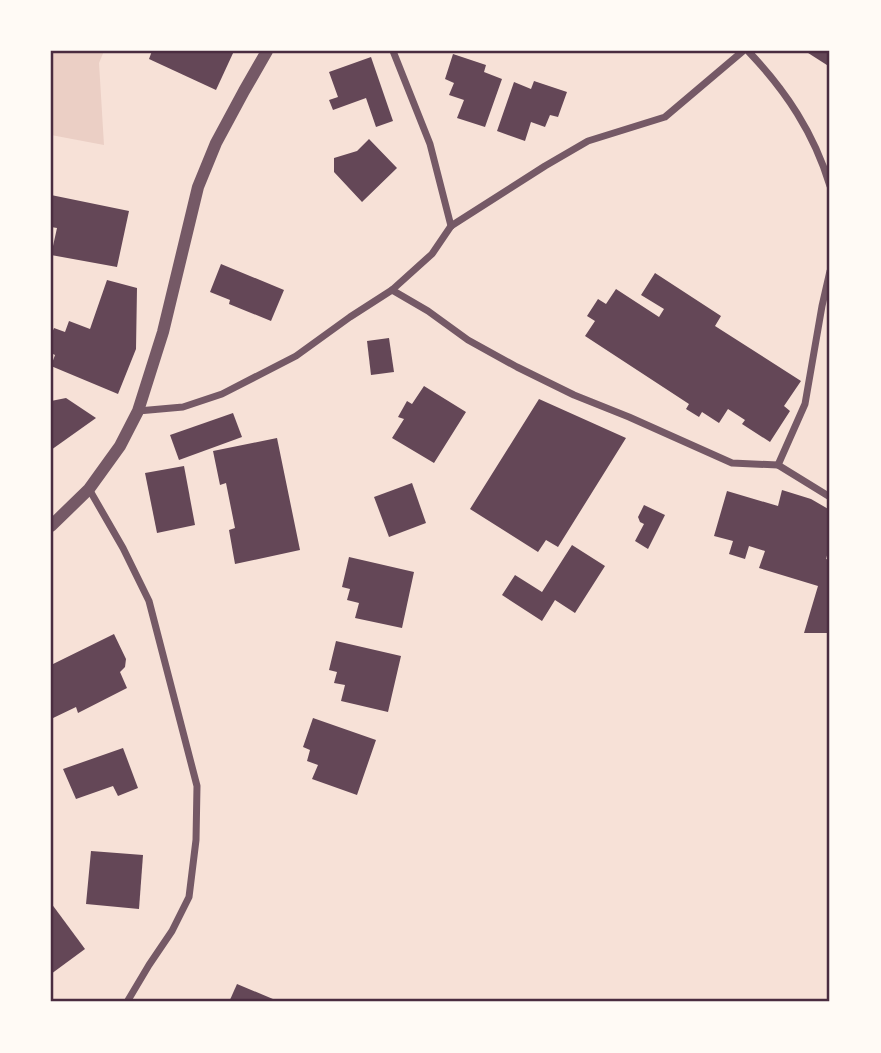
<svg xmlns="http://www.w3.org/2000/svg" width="881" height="1053" font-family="'Public Sans',sans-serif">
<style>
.green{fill:#ebcfc5}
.building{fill:#644757}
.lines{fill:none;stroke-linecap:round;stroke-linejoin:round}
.minor{stroke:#755966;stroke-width:7}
.tertiary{stroke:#755966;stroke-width:12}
.neatline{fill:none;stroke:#4a2c40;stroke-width:2.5}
</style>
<rect width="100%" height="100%" fill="#f7e1d7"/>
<polygon class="green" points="51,51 104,51 99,63 104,145 51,135"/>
<g class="building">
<polygon points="152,51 234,51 216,90 149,59"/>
<polygon points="805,51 830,51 830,67"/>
<polygon points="453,54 486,65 484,72 502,79 485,127 457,118 464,100 449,95 454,83 445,79"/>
<polygon points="371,57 393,121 376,127 366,98 333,110 329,100 338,97 329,72"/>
<polygon points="534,81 567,92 558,117 550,115 545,127 531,122 525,141 497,131 514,82 531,89"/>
<polygon points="369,139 397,168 362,202 334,172 334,158 357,151"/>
<polygon points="51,195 129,211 117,267 51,255 57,228 51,227"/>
<polygon points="221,264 284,290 271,321 229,304 230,300 210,292"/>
<polygon points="655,273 721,316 715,326 801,381 784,406 790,411 770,442 742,424 745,420 728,409 719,423 702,412 699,417 686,409 689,404 585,336 595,321 587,316 598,299 606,304 616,289 659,317 664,309 641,295"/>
<polygon points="107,280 137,288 136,349 118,394 51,366 55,355 51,353 51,335 54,328 65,332 69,321 90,329"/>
<polygon points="389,338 394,372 371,375 367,341"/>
<polygon points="424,386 466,412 434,463 392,438 404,419 398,417 407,401 412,404"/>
<polygon points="66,398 96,418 51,450 51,401"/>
<polygon points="539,399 626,438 558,547 546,540 538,552 470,509"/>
<polygon points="233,413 242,437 179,460 170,435"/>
<polygon points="277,438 300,550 235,564 229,530 235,528 226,483 220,485 213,451"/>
<polygon points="184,466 195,525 157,533 145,473"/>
<polygon points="412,483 426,523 389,537 374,497"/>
<polygon points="782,490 811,499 830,510 830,545 826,559 830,560 830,633 804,633 818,586 759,568 765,551 749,546 745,559 729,554 733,541 714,536 727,491 778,506"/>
<polygon points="644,505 665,515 648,549 635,541 644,524 640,522 638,517"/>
<polygon points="572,545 605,566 575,613 555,600 542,621 502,595 515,575 542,592"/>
<polygon points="349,557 414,572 402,628 355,618 359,603 347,600 350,589 342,587"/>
<polygon points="114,634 126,659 125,667 120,672 127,688 78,713 76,707 51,719 51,665"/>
<polygon points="336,641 401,656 388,712 341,701 345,685 334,683 337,672 329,670"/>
<polygon points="313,718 376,740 357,795 312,779 318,765 307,761 310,750 303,747"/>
<polygon points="123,748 138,788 118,796 113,786 76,799 63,769"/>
<polygon points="91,851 143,855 139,909 86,904"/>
<polygon points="51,903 85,949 51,974"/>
<polygon points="237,984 280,1002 229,1002"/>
</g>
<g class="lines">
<g class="minor">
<polyline points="393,51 430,144 451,226"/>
<path d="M748 51C786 91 814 133 830 186"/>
<polyline points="392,290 428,311 468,340 517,367 574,395 629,417 732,463 778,465 830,497"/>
<polyline points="138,411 183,407 222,394 296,356 350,317 392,290 432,254 451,226 545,166 588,141 665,117 743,51"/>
<polyline points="778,465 805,404 822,306 830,271"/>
<polyline points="89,489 123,548 149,601 197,786 196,840 189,897 172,931 149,965 127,1002"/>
</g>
<polyline class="tertiary" points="51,526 89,489 120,446 138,411 163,332 198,187 216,143 244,91 267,51"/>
</g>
<rect width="881" height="1053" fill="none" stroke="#fffaf5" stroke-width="105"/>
<rect x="52" y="52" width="776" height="948" class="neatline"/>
</svg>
